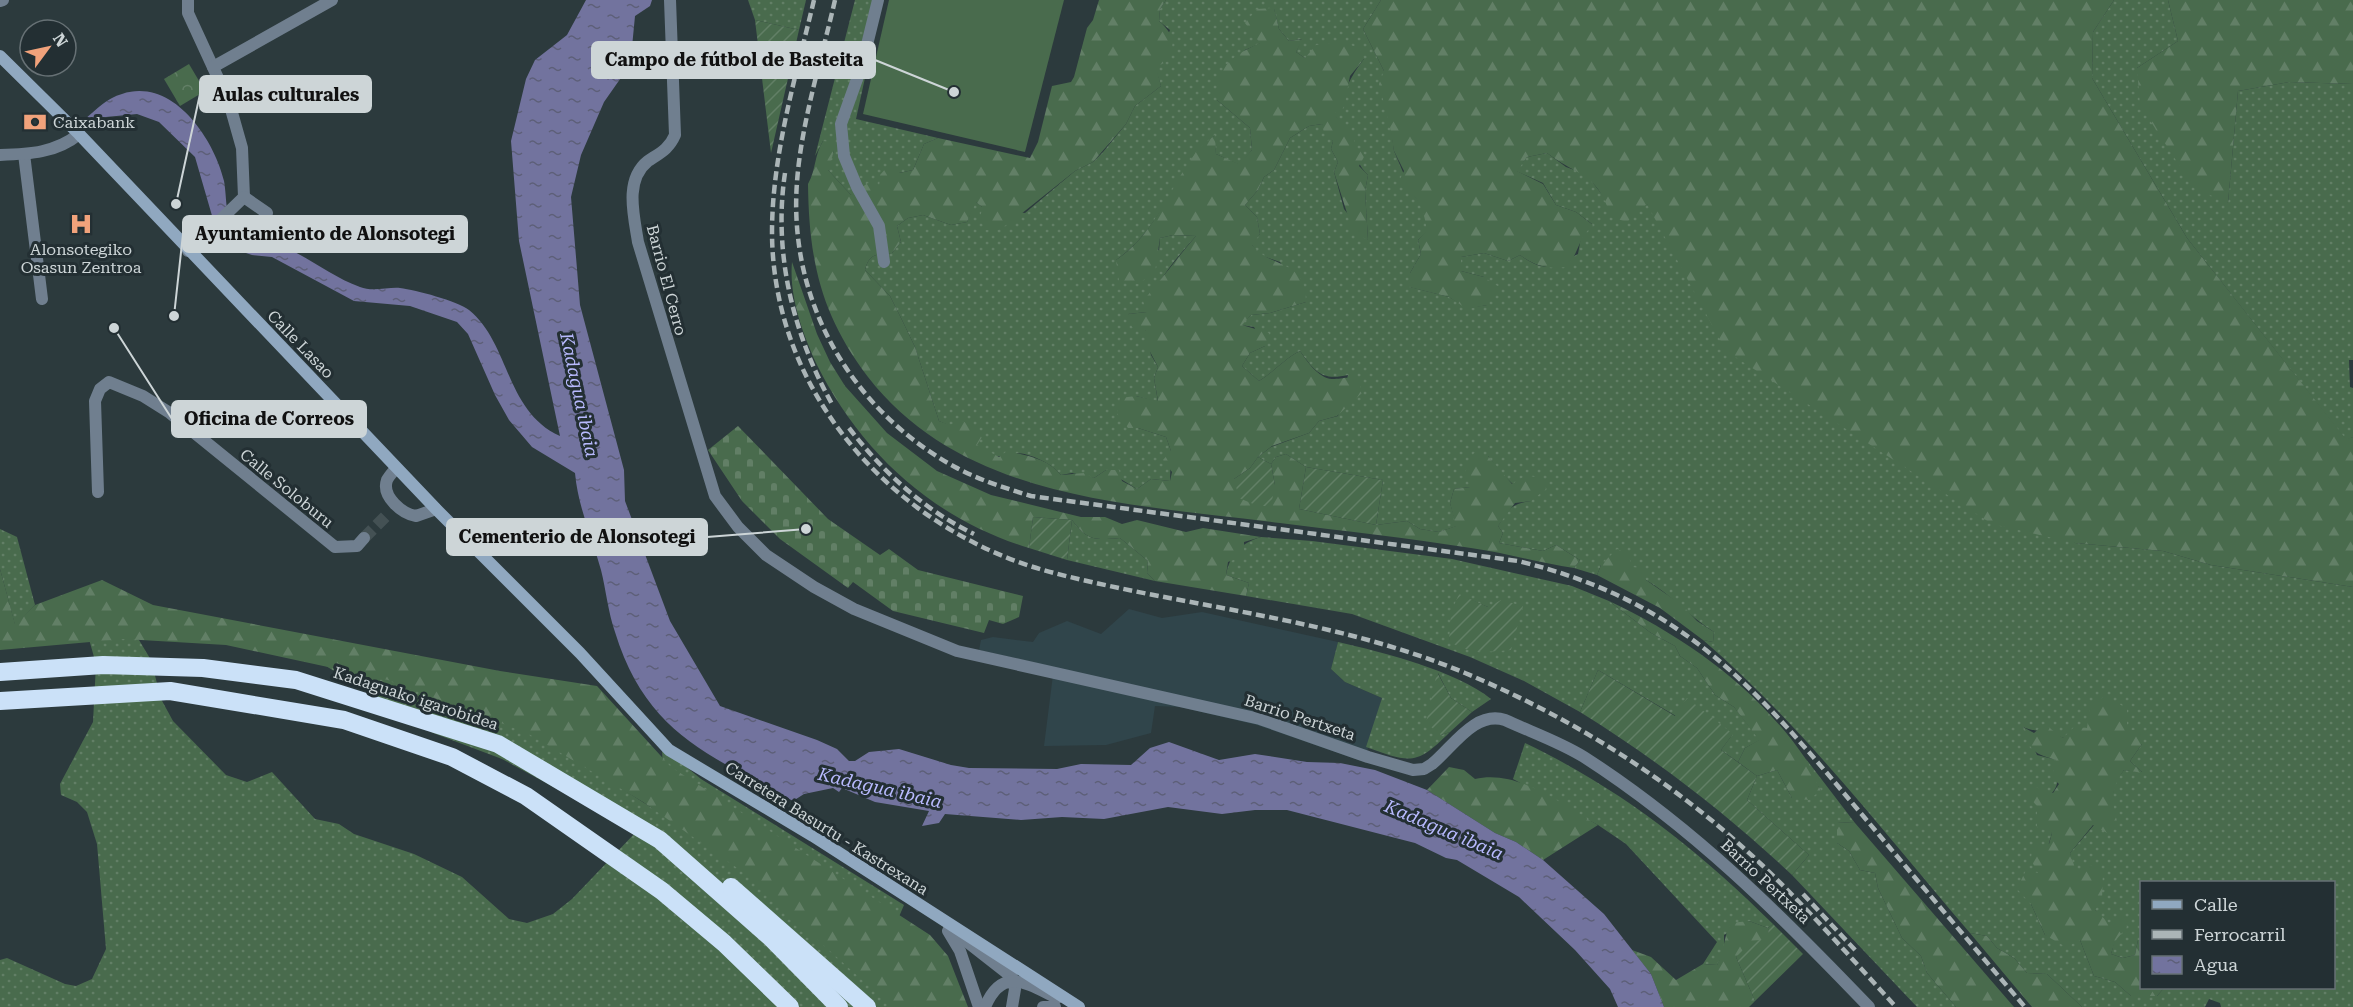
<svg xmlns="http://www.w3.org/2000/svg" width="2353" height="1007" font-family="'Roboto Serif',serif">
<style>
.built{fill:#30454b}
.grass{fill:url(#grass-dots);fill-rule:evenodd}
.forest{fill:url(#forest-firs)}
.cemetery{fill:url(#cemetery-stones)}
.park{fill:url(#park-crowns)}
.garden{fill:url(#garden-furrows)}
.pitch{fill:#496b4d}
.water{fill:url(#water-ripples)}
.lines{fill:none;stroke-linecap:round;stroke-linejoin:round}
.street-tunnel{stroke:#445154;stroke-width:12;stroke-dasharray:12 6;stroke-linecap:butt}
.street{stroke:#707f8f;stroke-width:12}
.secondary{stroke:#90a8c0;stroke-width:12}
.highway{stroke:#cbe1f8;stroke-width:18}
.rail{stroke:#abb5b7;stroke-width:4.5;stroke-dasharray:9 4.5;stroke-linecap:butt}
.labels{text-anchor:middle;stroke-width:6;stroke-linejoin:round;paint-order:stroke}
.poi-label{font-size:16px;fill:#cdd5d7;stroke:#232f33;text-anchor:start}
.street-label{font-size:16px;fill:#cdd5d7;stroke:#232f33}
.water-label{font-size:18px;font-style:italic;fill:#b8bafe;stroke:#232f33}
.leader{fill:none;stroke:#cdd5d7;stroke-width:2}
.callout-dot{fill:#cdd5d7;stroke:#232f33;stroke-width:2}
.callout{fill:#cdd5d7;stroke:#cdd5d7;stroke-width:2}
.callout-label{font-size:18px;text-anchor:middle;font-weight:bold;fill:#111}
</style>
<defs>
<pattern id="grass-dots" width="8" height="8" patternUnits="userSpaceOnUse" patternTransform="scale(1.5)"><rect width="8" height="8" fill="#496b4d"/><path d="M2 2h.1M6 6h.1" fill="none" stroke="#627f66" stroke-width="1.8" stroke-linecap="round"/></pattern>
<pattern id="forest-firs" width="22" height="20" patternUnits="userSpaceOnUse" patternTransform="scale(1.5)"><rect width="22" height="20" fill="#496b4d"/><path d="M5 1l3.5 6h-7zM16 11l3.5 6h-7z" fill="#627f66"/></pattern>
<pattern id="cemetery-stones" width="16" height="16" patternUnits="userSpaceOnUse" patternTransform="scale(1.5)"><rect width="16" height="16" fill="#496b4d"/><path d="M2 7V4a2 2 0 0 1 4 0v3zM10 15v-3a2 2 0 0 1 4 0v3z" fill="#627f66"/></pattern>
<pattern id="park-crowns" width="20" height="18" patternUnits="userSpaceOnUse" patternTransform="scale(1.5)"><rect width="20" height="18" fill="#496b4d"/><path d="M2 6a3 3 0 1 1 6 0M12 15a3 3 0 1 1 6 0" fill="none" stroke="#627f66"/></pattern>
<pattern id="garden-furrows" width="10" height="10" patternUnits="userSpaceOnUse" patternTransform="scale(1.5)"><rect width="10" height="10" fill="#496b4d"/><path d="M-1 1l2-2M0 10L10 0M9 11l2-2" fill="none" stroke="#627f66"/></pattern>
<pattern id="water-ripples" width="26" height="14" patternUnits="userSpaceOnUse" patternTransform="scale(1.5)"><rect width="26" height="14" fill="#72739e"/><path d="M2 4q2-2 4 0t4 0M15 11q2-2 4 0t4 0" fill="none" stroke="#5d5f78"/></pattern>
</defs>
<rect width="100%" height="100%" fill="#2c3a3d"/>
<polygon class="built" points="1129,609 1162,618 1202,612 1338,642 1331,669 1345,682 1382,698 1364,762 1257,725 1180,707 1155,706 1151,733 1106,745 1044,746 1054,667 979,650 981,640 993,637 1033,642 1039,633 1067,621 1101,634"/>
<g class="grass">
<polygon points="748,0 806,0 799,30 755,20"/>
<polygon points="855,0 882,0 856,119 938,138 924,144 913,170 899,173 879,190 851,195 827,169 834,151 823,141 815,156"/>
<path d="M1166 0H1381L1363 29 1384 71 1394 151 1411 191 1425 210 1428 231 1418 240 1421 254 1410 273V287L1449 297 1468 308 1487 305 1484 277 1461 271V257L1484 253 1508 261 1520 255C1546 274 1552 267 1578 254L1581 237 1592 224 1576 212 1556 205 1543 183 1516 171 1527 157 1547 153 1566 167 1586 174 1604 197 1647 204 2075 543 2163 551 2211 565 2353 587V1007H2221L2220 1003 2209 999 2205 1007H2082L2047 974 2027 973 2014 958 1997 948 1987 936 1970 933C1884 833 1803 726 1703 640L1713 642 1714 632C1690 617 1671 594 1646 580 1633 573 1615 570 1601 565L1597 575 1574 568 1580 560 1556 545 1543 551 1499 543 1503 533 1498 526C1509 509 1511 504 1531 501L1501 473 1488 456 1470 487 1454 489 1450 503 1457 526 1439 532 1420 529 1407 521 1376 525 1383 480 1306 467 1286 454 1276 457 1271 464 1258 457 1271 447 1309 433 1319 421 1338 416 1348 375C1322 381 1315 372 1300 351 1284 359 1274 372 1259 381L1242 366 1250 353 1265 346 1254 327 1241 325 1251 315 1270 313 1306 302 1280 262 1260 255 1251 244 1260 234 1257 217 1245 205 1258 190 1264 177 1274 170 1290 138 1309 126 1322 124 1333 141 1331 149 1338 162 1334 172 1344 209 1368 240 1365 191 1368 175C1349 157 1358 135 1332 114 1344 95 1350 76 1364 59L1305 58 1296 52 1302 39 1289 41 1279 29 1274 9 1261 43 1245 50 1217 100 1250 128 1252 150 1240 165 1216 154 1214 136C1175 172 1162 229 1116 260L1159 250 1160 238 1173 235 1196 236C1175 260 1155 281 1147 312L1128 314 1146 331 1151 355 1158 367 1154 378 1158 402 1136 396 1128 428H1138L1166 437 1171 451 1170 481 1151 479 1137 489 1106 470 1094 478 1072 473 1061 475C1053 464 1030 453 1016 453 1006 454 1000 459 989 454 971 445 958 428 939 421L915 347 902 320 890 296 865 270C869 254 876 254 892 253L901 242 897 226 908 218 923 215 951 225 967 222 975 201 982 207 1025 213 1075 171 1093 162 1103 152 1126 124 1135 106 1161 86 1155 67 1170 30 1159 21 1160 9ZM2023 727C2037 733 2051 730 2063 738L2087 728 2127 730 2142 744 2130 761 2142 772 2124 770 2114 783 2112 804 2070 853C2073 871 2084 895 2095 910 2108 928 2119 928 2111 954L2123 958 2135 955 2138 940H2141L2142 882H2334V988H2164L2157 996H2131L2115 982 2094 976 2080 940 2045 935 2031 904 2052 833 2037 806C2059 789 2059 787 2057 760L2037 755Z"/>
<polygon points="2114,0 2168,0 2178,41 2137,68 2228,203 2238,91 2289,82 2353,84 2353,360 2349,360 2350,387 2353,388 2353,437 2346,440 2187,238 2092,78 2093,32"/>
<path d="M1072 520C1088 541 1094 540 1120 538L1148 561 1147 573 1155 581 1067 560Z"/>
<polygon points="0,529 17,537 35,605 15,625 0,569"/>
<path d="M1261 537 1312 541 1452 559 1572 586 1609 601 1651 633 1675 646 1680 656 1697 668 1715 695 1734 707 1760 740 1745 748 1738 762 1721 750 1732 735 1687 699 1676 716 1598 670 1580 712 1524 681 1470 657 1352 614 1246 596 1249 583 1226 575C1230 554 1241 543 1261 537ZM1459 595 1488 607 1449 641Z"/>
<polygon points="85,625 118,625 139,640 151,660 161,699 173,721 226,775 247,782 272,772 315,819 339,824 354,834 414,854 462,877 509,919 527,923 553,914 572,899 636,832 502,759 433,733 326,666 400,679 529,729 652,808 663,779 662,747 701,779 904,905 889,940 893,1007 0,1007 0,960 7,958 65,984 76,986 92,979 106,949 97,844 87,812 77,802 61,795 60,784 93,722 96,664"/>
<path d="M1338 642C1382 652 1457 671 1491 699L1472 712 1451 698 1438 673 1441 735 1450 732C1416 766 1411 763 1366 747L1382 698 1345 682 1331 669Z"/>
<path d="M1525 743C1621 789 1697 849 1773 924L1768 928 1749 921 1724 935V953L1717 965 1703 964 1717 942 1626 844 1598 825 1513 779Z"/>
<polygon points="1806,759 1855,823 1837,822 1837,843 1849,851 1860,870 1875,873 1878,888 1902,938 1921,956 1927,973 1956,1007 1917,1007 1792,875 1809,855 1747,800 1757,776 1777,770 1792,798 1821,790 1813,779"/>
</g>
<g class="forest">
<path d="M1099 0H1166L1160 9 1159 21C1173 33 1176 44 1168 61L1156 67 1161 86 1135 106 1126 124 1093 162 1075 171 1011 222 998 230H986L980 220 982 207 976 202 967 222 951 225 923 215 908 218 897 226 901 242 892 253C876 254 869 254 865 270L890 296 902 320 915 347 939 421 950 425 962 421 974 426 982 437 977 445 999 457 1007 451C1026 455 1049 459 1061 475L1084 473 1094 478 1106 470H1119L1122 481 1137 489 1151 479 1170 481 1172 472 1163 460 1171 451 1166 437 1138 428H1128L1117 414 1120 398 1136 396 1158 401 1154 378 1158 367 1145 342 1146 331 1132 327 1128 314 1147 312 1143 301C1161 280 1177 258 1196 236L1173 235 1160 238 1155 272 1138 284 1119 281 1116 260C1155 234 1168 191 1194 155 1199 147 1208 141 1215 135L1216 154 1239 164 1252 150 1250 128 1217 100C1214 68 1233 55 1260 43L1245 23 1257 9 1274 8 1279 29 1289 41 1303 39 1296 52 1305 58 1316 45 1340 42 1360 48 1364 59 1350 76 1344 108 1333 114 1353 133 1355 146 1365 155 1359 166 1368 175 1365 191 1368 240 1353 232 1334 172 1338 162 1331 149 1333 141 1324 133 1322 124 1309 126 1290 138 1274 170 1264 177 1258 190 1245 205 1257 217 1260 234 1252 245C1272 270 1306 258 1306 302L1270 313 1251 315 1242 325 1269 333 1265 346 1250 353 1242 366 1259 381C1274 372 1284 359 1300 351 1307 361 1318 378 1332 379 1344 379 1347 375 1359 381L1362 393 1337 416 1319 421 1309 433 1272 446 1258 457 1250 468 1234 479 1275 485 1271 464 1276 457 1286 454 1306 467 1299 509 1376 525 1407 521 1420 529 1439 532 1456 526 1450 503 1454 489 1470 487 1465 472 1474 453 1488 456 1512 484 1527 475 1542 479 1546 489 1531 501 1515 503 1498 526 1503 533 1499 543 1543 551 1556 545 1580 560 1574 568C1540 563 1506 553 1471 548 1408 538 1344 531 1280 523 1136 504 965 502 868 377 821 315 809 261 808 184 816 170 814 156 823 141L832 142 834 151 828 170 851 195 868 183 879 189 880 175 888 166 899 173 913 170 924 144 938 138 1030 158 1038 142 1052 86 1071 82 1074 77 1087 28 1093 20Z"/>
<path d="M1381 0H2114L2093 32 2092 78 2187 238 2346 439 2353 437V587L2211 565 2163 551 2075 543 1992 524 1726 351 1647 204 1627 222 1611 217C1597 172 1580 178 1547 153L1527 157 1517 171 1543 184 1556 205 1576 212 1593 225C1577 240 1580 251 1567 267 1547 269 1536 267 1520 255L1508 261 1484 253 1461 257V271L1484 277 1499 287 1487 305 1467 309 1449 297 1409 287 1410 273 1421 254 1418 240 1427 231C1424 208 1418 195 1398 183L1404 171 1394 151 1390 127 1379 84 1384 71 1363 29Z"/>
<polygon points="2168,0 2353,0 2353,84 2289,82 2238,91 2228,203 2194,188 2140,105 2137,68 2178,41"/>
<path d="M792 262 817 334 830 362 845 386 887 433 937 471 991 495 1081 517H1105L1122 524 1137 520 1186 532 1203 528 1261 537 1244 542V556L1228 562 1226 575 1249 583 1246 596 1155 581 1147 573 1148 561 1120 538C1094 540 1088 541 1072 520L1033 517 1029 548C933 519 860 452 816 363 802 332 789 296 792 262Z"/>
<polygon points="1617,549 1628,554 1632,567 1642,568 1646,580 1682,605 1697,621 1714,632 1713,642 1703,640 1660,608 1597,575 1601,565"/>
<polygon points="0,569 15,624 35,605 102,580 153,605 500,671 597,686 671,767 930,935 948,956 968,1007 892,1007 740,870 643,802 527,733 388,680 226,645 124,639 0,650"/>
<path d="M1609 601C1685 637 1756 687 1805 758 1812 767 1814 780 1821 790L1809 800 1792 798 1777 770 1757 776 1738 762 1745 748 1759 740 1734 707 1715 695 1697 668 1680 656 1675 646 1651 633Z"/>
<path d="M2106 695 2127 709V730H2143L2142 744 2130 761 2143 773 2124 770C2110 789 2111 803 2118 825L2109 834 2093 825 2070 853 2076 871 2089 865 2103 869 2102 900 2095 910 2109 923 2122 917 2127 927 2115 941 2111 954 2123 958 2135 955 2138 940H2141L2142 988H2164L2157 996H2131L2115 982 2094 976 2080 940 2066 947 2045 935 2031 904 2017 889 2026 870 2038 873 2031 860 2032 846 2049 844 2052 833 2037 827V806L2027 795 2035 787 2053 793 2059 784 2052 777 2056 760C2032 752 2031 753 2023 727L2034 733 2044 724 2063 738 2074 727 2087 728 2090 707Z"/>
<path d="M1449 767 1464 770 1475 779C1518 769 1561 804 1598 825L1543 860 1516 842 1495 833 1427 790Z"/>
<polygon points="1837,822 1855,823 2014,1007 1956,1007 1927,973 1921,956 1902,938 1878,888 1875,873 1860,870 1849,851 1837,843"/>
<path d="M1749 921 1768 928 1770 939 1736 957 1755 1001 1749 1007H1664L1651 974 1632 950 1651 957 1676 980 1703 964 1717 965C1725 951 1723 937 1731 923Z"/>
<polygon points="1970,933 1987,936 1997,948 2014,958 2027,973 2047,974 2082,1007 2032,1007"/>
</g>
<polygon class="cemetery" points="738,426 828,519 880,555 889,549 918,570 1023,596 1019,617 1003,624 989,620 984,633 893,611 853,582 848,588 780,539 742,501 708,450"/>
<polygon class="park" points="189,64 205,91 180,106 164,79"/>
<g class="garden">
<polygon points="755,20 799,30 771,153"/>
<polygon points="1258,457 1271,464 1275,485 1271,506 1258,506 1239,498 1234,479 1250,468"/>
<polygon points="1306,467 1383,480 1376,525 1299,509"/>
<polygon points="1033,517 1072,520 1067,560 1029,548"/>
<path d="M1459 594 1488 607 1501 600 1523 606 1511 650C1488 652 1469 655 1449 641L1451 612Z"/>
<path d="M1598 670 1675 716 1687 698 1733 734 1721 750 1757 776 1747 800 1809 855 1792 875C1726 813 1657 760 1580 712Z"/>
<polygon points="1437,672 1451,698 1472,712 1450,732 1441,735 1426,723"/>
<polygon points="1773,924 1803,954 1755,1001 1736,957 1752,941 1769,939 1768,928"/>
</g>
<polygon class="pitch" points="889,0 1064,0 1025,152 863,114"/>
<path class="water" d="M586 0H652L650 6 635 16 632 47 625 72 604 102 581 155 571 197 580 305 624 470 625 501 670 621 720 706 817 740 837 749 849 761H855L869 752 899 749 951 765 969 768 1057 769 1081 764 1131 765 1150 748 1169 742 1219 760 1255 754 1307 762 1340 763 1375 770 1427 790 1495 833 1516 842 1543 860 1604 914 1651 974 1664 1007H1618L1610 989 1575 950 1519 897 1457 860 1446 858 1415 843 1287 810H1255L1222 814 1168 807 1104 819 1062 817 1021 820 945 814 939 823 922 826 929 811 875 802 842 788 839 792 833 788 804 794 793 801C708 754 646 733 615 632 608 612 606 590 601 570 592 537 578 507 575 473L532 447 509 420 495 395 468 334 457 322 410 306 354 301 272 257 252 255 225 246 215 226 195 157 159 122 137 114 85 119C97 109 107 98 122 94 173 77 214 139 224 181 227 197 225 222 236 234 246 244 267 240 280 245 307 256 332 277 360 287 372 292 388 287 400 288 416 290 457 301 469 310 510 343 505 411 560 436L519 241 511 141 526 79 535 60 567 35Z"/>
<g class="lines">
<polyline class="street-tunnel" points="364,538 388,514"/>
<g class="street">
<polyline points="188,0 188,13 229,102 242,148 244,197 188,251"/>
<path d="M670 0 675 135C669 149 660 153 648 161 624 180 634 216 638 242L715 496 738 527 766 555 814 587 854 609 957 651 1260 719 1368 757 1413 770 1424 769 1432 764C1452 748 1475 710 1505 720 1531 732 1560 742 1584 757 1694 828 1779 913 1869 1007"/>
<polyline points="878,0 862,65 841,124 844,156 857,187 879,226 884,262"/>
<polyline points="0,1 3,0"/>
<polyline points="213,67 332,0"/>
<polyline points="24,154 42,299"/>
<path d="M0 155C29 154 56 153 79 134"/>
<polyline points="244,197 267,213"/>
<path d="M396 468C393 472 389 476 387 480 381 497 403 514 416 516L436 509"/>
<polyline points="98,492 95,401 100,389 109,382 143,396 170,413 335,547 357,546 364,538"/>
<polyline points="952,930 1012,977 1015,989 1012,1007"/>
<polyline points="948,931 960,951 979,1007"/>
<path d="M985 1007C1002 966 1026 983 1057 998"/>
<polyline points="1043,1007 1055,1007"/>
</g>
<polyline class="secondary" points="0,56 79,134 436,509 580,653 669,750 813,836 1079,1007"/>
<g class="highway">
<polyline points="0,672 103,665 203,668 296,680 498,744 660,840 770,937 839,1007"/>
<polyline points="0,701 170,691 344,720 452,757 526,796 662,891 724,943 790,1007"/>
<polyline points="731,887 867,1007"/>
</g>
<g class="rail">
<path d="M814 0C796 76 772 154 772 233 773 398 899 533 1054 573 1190 608 1334 618 1465 673 1575 719 1676 783 1762 865 1809 910 1852 959 1896 1007"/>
<path d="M835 0C822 57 801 124 797 182 788 301 851 410 955 467 979 480 1005 488 1031 496L1518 561C1687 602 1757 690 1864 817 1917 880 1971 944 2025 1007"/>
<path d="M785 173C773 253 793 334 832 404"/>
<path d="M849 428C883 472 924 510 974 534"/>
<polyline points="1803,894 1856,951"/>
</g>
</g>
<defs>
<g id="bank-bare" transform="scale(1.8)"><path d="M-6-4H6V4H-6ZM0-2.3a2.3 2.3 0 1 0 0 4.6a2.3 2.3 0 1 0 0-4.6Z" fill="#f1a27b" stroke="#232f33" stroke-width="2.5" paint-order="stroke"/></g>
<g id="hospital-bare" transform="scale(1.8)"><path d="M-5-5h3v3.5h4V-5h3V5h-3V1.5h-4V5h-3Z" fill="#f1a27b" stroke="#232f33" stroke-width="2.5" paint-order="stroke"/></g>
</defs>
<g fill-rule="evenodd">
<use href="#bank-bare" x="35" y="122"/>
<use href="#hospital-bare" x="81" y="224"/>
</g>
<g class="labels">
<g class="poi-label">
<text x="53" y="128">Caixabank</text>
<text x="81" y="255" text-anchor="middle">Alonsotegiko<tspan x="81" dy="18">Osasun Zentroa</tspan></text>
</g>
<g class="street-label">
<text transform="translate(667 280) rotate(75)" y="6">Barrio El Cerro</text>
<text transform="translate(301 344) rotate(46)" y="6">Calle Lasao</text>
<text transform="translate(287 488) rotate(39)" y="6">Calle Soloburu</text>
<text transform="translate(416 698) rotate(18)" y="6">Kadaguako igarobidea</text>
<text transform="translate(1300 717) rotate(18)" y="6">Barrio Pertxeta</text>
<text transform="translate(827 828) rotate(32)" y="6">Carretera Basurtu - Kastrexana</text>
<text transform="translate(1766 881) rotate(43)" y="6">Barrio Pertxeta</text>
</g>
<g class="water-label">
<text transform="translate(579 395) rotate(78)" y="6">Kadagua ibaia</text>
<text transform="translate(880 788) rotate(13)" y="6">Kadagua ibaia</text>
<text transform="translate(1444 830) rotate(23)" y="6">Kadagua ibaia</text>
</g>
</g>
<path class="leader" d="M954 92L875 60M176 204L200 94M174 316L183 234M114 328L172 419M806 529L707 537"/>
<g class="callout-dot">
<circle cx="954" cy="92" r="6"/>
<circle cx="176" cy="204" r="6"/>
<circle cx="174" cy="316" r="6"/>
<circle cx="114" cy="328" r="6"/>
<circle cx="806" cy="529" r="6"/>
</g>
<g class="callout">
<rect x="592" y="42" width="283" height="36" rx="6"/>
<rect x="200" y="76" width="171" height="36" rx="6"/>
<rect x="183" y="216" width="284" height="36" rx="6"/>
<rect x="172" y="401" width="194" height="36" rx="6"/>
<rect x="447" y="519" width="260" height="36" rx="6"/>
</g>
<g class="callout-label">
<text x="734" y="66">Campo de fútbol de Basteita</text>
<text x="286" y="101">Aulas culturales</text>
<text x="325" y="240">Ayuntamiento de Alonsotegi</text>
<text x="269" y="425">Oficina de Correos</text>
<text x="577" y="543">Cementerio de Alonsotegi</text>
</g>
<rect x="2140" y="881" width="195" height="108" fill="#232f33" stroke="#677175" stroke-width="1.5"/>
<rect x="2152" y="900" width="30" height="9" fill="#90a8c0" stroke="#677175" stroke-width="1.5"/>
<text x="2194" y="911" font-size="18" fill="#cdd5d7">Calle</text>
<rect x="2152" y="930" width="30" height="9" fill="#abb5b7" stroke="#677175" stroke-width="1.5"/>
<text x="2194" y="941" font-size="18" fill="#cdd5d7">Ferrocarril</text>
<rect x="2152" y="956" width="30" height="18" fill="url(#water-ripples)" stroke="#677175" stroke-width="1.5"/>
<text x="2194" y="971" font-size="18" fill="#cdd5d7">Agua</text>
<g transform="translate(48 48) rotate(57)"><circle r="28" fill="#232f33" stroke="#677175" stroke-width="1.5"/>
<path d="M0-4.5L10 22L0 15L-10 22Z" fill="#f1a27b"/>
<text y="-9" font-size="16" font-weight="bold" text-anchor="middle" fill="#cdd5d7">N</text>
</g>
</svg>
